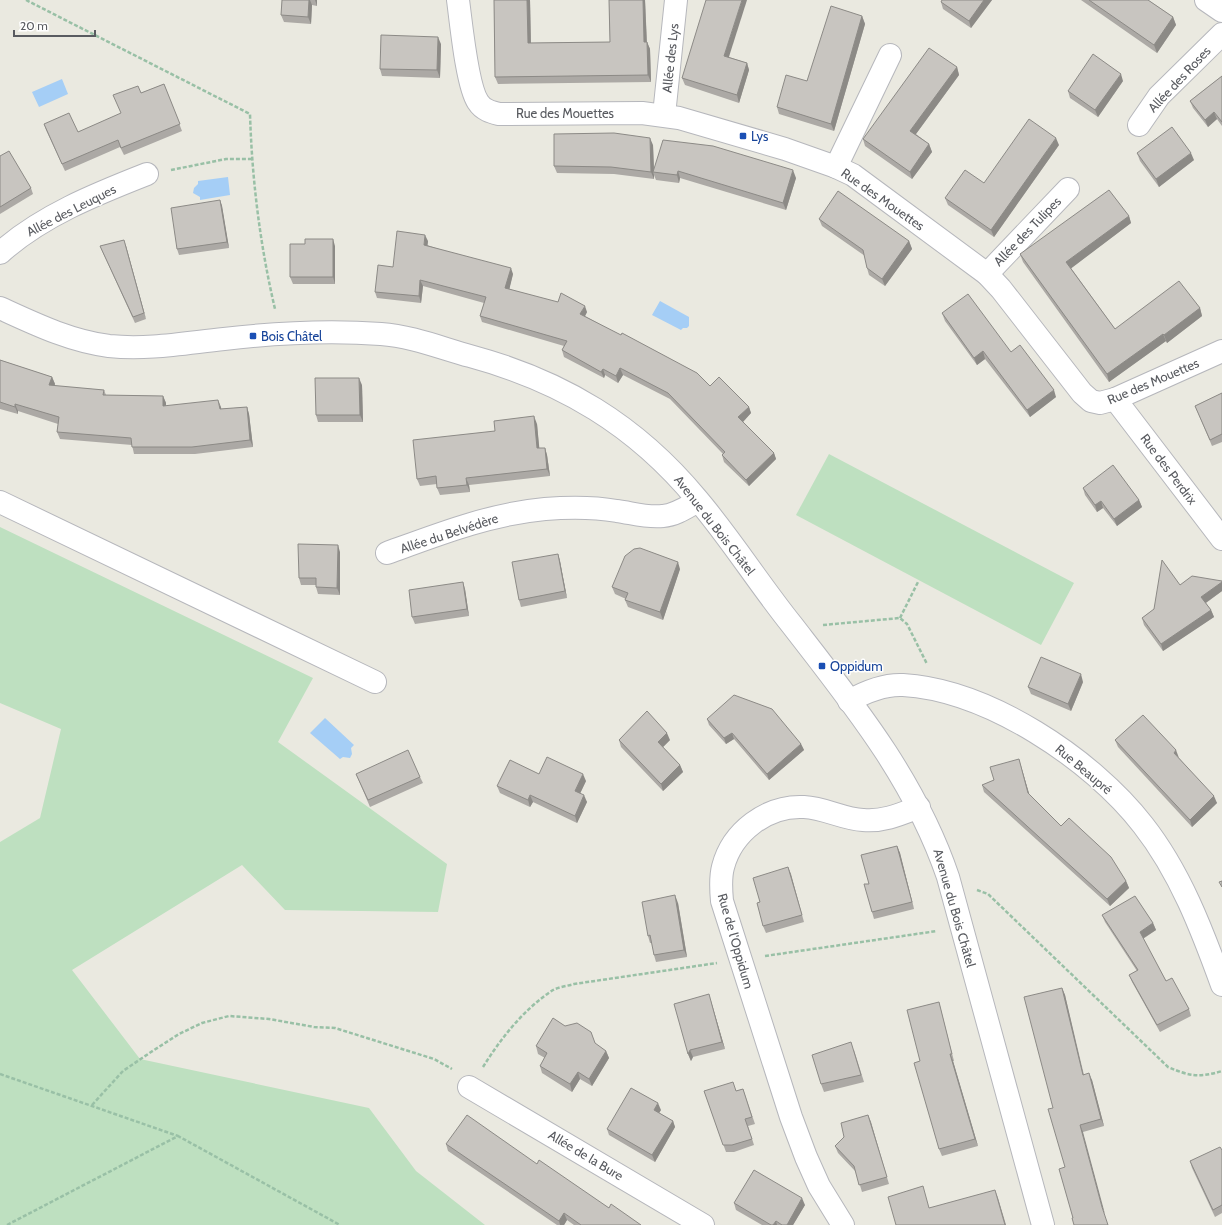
<svg xmlns="http://www.w3.org/2000/svg" width="1222" height="1225" font-family="Cabin,sans-serif">
<style>
.green{fill:#bee0c0}
.water{fill:#a5cef6}
.lines{fill:none;stroke-linecap:round;stroke-linejoin:round}
.minor-casing{stroke:#b6b7bc;stroke-width:24}
.path{stroke:#99c0a6;stroke-width:2.5;stroke-dasharray:4 2;stroke-linecap:butt}
.minor{stroke:#fff;stroke-width:22}
.wall{fill:#aca9a5}
.shaded-wall{fill:#8c8a86}
.building{fill:#c8c5c0;stroke:#8c8a86}
.transit-dot{fill:#1a4fb4;stroke:#fff;stroke-width:1.5}
.labels{text-anchor:middle;stroke-width:3;stroke-linejoin:round;paint-order:stroke}
.street-label{font-size:13px;fill:#595b60;stroke:#fff}
.transit-label{font-size:13px;fill:#164399;stroke:#fff;text-anchor:start}
</style>
<rect width="100%" height="100%" fill="#eae9e0"/>
<g class="green">
<polygon points="829,454 1074,583 1041,645 796,515"/>
<polygon points="0,527 313,678 278,742 447,864 438,912 285,910 242,865 72,970 140,1059 369,1108 416,1171 485,1225 0,1225 0,842 40,818 61,729 0,703"/>
</g>
<g class="water">
<polygon points="62,79 68,94 39,107 32,92"/>
<polygon points="228,177 230,195 200,200 200,197 193,193 194,188 198,184 198,181"/>
<polygon points="660,301 689,317 689,326 687,328 683,328 681,330 652,315"/>
<polygon points="325,718 354,745 351,748 352,754 350,758 343,757 340,759 310,733"/>
</g>
<g class="lines">
<g class="minor-casing">
<g id="minor">
<path d="M458 0C461 22 467 86 478 102 483 110 491 112 499 114L642 113 679 118 785 149 836 167 853 175 987 274 1001 289 1082 393 1091 401 1100 403 1115 399 1222 351"/>
<polyline points="1206,0 1222,11"/>
<polyline points="664,115 676,0"/>
<polyline points="1139,125 1159,96 1222,34"/>
<polyline points="836,167 890,55"/>
<path d="M0 253C41 216 96 194 147 174"/>
<polyline points="987,274 1068,189"/>
<path d="M0 308C35 324 70 341 109 346 148 350 185 343 224 339 275 333 329 330 381 334 411 336 441 348 470 356 562 381 636 425 697 499 731 539 759 584 792 625 854 705 915 780 948 877L1043 1225"/>
<polyline points="1115,399 1222,539"/>
<polyline points="0,502 375,682"/>
<path d="M387 553C439 534 490 514 545 509 569 507 594 507 617 511 632 513 647 518 663 516 676 515 687 507 698 501"/>
<path d="M849 701C865 692 884 684 903 685 988 690 1092 759 1143 825 1180 872 1202 930 1222 985"/>
<polyline points="469,1087 703,1225"/>
<path d="M843 1225 819 1186 806 1157 791 1117 722 901C721 890 720 878 723 867 732 832 767 805 804 807 825 808 843 819 863 820 883 822 901 814 919 807"/>
</g>
</g>
<g class="path">
<path d="M26 0 250 114C252 180 260 245 275 309"/>
<polyline points="171,170 226,159 252,159"/>
<polyline points="900,618 918,582"/>
<polyline points="823,625 900,618 907,624 927,664"/>
<path d="M977 890 988 894 1168 1067C1189 1076 1199 1078 1222 1071"/>
<polyline points="765,956 937,931"/>
<path d="M483 1067C501 1038 524 1009 553 990 559 987 567 986 574 984L717 963"/>
<polyline points="0,1074 178,1136"/>
<polyline points="92,1105 123,1071 151,1052 179,1034 202,1023 229,1016 269,1019 314,1027 335,1028 434,1059 452,1069"/>
<polyline points="7,1225 178,1136 340,1225"/>
</g>
<use href="#minor" class="minor"/>
</g>
<g class="wall">
<polygon points="282,0 317,0 317,6 312,5 311,24 284,22 281,15"/>
<polygon points="494,0 530,0 531,43 610,42 609,0 645,0 647,42 650,49 651,82 498,84 495,77"/>
<polygon points="942,0 992,0 971,28 943,9 941,2"/>
<polygon points="1081,0 1148,0 1173,17 1176,25 1157,53"/>
<polygon points="862,16 865,24 834,131 779,114 777,107 807,81"/>
<polygon points="441,44 440,78 382,76 380,69"/>
<polygon points="729,57 747,63 749,70 739,103 685,85 682,78"/>
<polygon points="957,67 959,75 916,134 929,144 932,152 912,179 865,146 863,139"/>
<polygon points="1222,76 1222,126 1217,119 1208,127 1193,108 1190,101"/>
<polygon points="1123,81 1098,117 1070,98 1068,91"/>
<polygon points="164,84 182,131 124,155 120,147 65,171 46,130 44,124 78,132 121,114 141,93"/>
<polygon points="653,145 654,169 796,178 786,210 680,178 679,183 656,180 654,175 654,179 614,174 557,173 554,166"/>
<polygon points="1059,145 994,237 948,205 945,198 984,183"/>
<polygon points="1137,153 1194,160 1159,187 1140,161"/>
<polygon points="0,156 31,188 33,194 0,214"/>
<polygon points="220,200 222,206 229,248 179,255 177,249"/>
<polygon points="1129,216 1131,223 1071,268 1115,329 1200,308 1202,316 1167,343 1166,341 1109,382 1023,262 1020,254"/>
<polygon points="819,219 909,241 912,249 885,286 869,275 867,268 865,256 822,226"/>
<polygon points="428,241 427,245 513,274 509,289 587,312 585,316 710,386 749,407 751,413 743,422 774,453 776,459 749,486 724,462 722,455 723,454 670,399 623,375 618,383 605,375 604,378 564,357 562,350 564,346 482,322 480,316 484,303 423,286 421,303 377,298 375,292 393,267"/>
<polygon points="100,246 126,246 146,319 135,323 103,253"/>
<polygon points="335,246 335,284 293,284 290,277"/>
<polygon points="942,313 1056,397 1030,417 985,359 977,365 945,321"/>
<polygon points="0,360 52,377 55,384 54,386 104,390 106,395 163,396 166,403 166,406 221,407 221,409 247,407 249,414 253,447 195,454 134,454 132,445 60,439 57,432 58,424 18,411 18,414 0,409"/>
<polygon points="362,385 363,422 318,422 316,415"/>
<polygon points="1222,393 1222,442 1212,446 1195,406"/>
<polygon points="537,424 539,448 545,448 547,455 550,476 469,485 470,492 440,495 437,488 437,484 420,486 417,479 495,431"/>
<polygon points="1083,488 1139,500 1142,507 1117,526 1103,508 1097,512 1085,495"/>
<polygon points="340,552 340,595 318,594 316,587 316,585 301,585 299,578"/>
<polygon points="558,554 560,561 567,598 521,607 519,600"/>
<polygon points="680,569 663,620 628,607 625,600 626,599 615,594 612,587"/>
<polygon points="1222,581 1222,591 1206,603 1211,610 1214,617 1163,651 1144,625 1142,618 1154,609 1180,585"/>
<polygon points="465,589 469,616 415,624 412,617"/>
<polygon points="1083,682 1071,711 1031,694 1028,687"/>
<polygon points="707,719 801,744 804,750 769,780 734,739 726,744 709,725"/>
<polygon points="619,740 670,740 663,747 680,765 683,772 663,791 621,747"/>
<polygon points="1115,740 1179,758 1217,803 1192,827 1118,747"/>
<polygon points="1019,759 1029,794 1061,826 1126,881 1129,888 1110,906 984,792 982,785 994,780"/>
<polygon points="356,774 420,777 423,783 370,807"/>
<polygon points="539,774 586,781 580,793 587,802 577,823 533,802 530,807 500,793 497,786"/>
<polygon points="897,846 900,853 914,909 874,919 872,912 869,884"/>
<polygon points="788,867 804,922 766,933 763,926 760,902"/>
<polygon points="678,903 687,957 656,962 654,955 652,943 650,943 648,936"/>
<polygon points="1102,915 1153,923 1156,930 1143,939 1166,981 1189,1009 1191,1016 1160,1032 1132,982 1129,975 1137,971 1105,922"/>
<polygon points="1062,988 1065,995 1084,1075 1092,1080 1104,1126 1083,1132 1073,1218 1065,1167"/>
<polygon points="711,1001 725,1049 693,1057 691,1061 688,1054"/>
<polygon points="939,1002 941,1010 954,1061 953,1061 978,1146 942,1156 939,1149"/>
<polygon points="595,1044 606,1051 609,1058 592,1086 580,1079 572,1092 542,1073 540,1066 545,1058 538,1054 536,1046"/>
<polygon points="854,1050 864,1082 824,1092 821,1084"/>
<polygon points="743,1089 755,1124 748,1126 754,1145 734,1152 726,1152 704,1091 736,1091"/>
<polygon points="661,1110 659,1113 673,1121 675,1127 655,1162 609,1135 607,1129"/>
<polygon points="868,1115 889,1184 862,1192 856,1172 838,1153 835,1146"/>
<polygon points="446,1144 537,1164 609,1208 641,1225 574,1225 567,1220 564,1225 557,1225 448,1151"/>
<polygon points="1222,1150 1222,1213 1215,1217 1192,1168 1190,1161"/>
<polygon points="734,1203 805,1205 793,1225 762,1225 736,1210"/>
</g>
<g class="shaded-wall">
<polygon points="309,0 310,0 312,5 311,24 308,17"/>
<polygon points="315,0 317,0 317,6"/>
<polygon points="527,0 530,0 531,50 528,43"/>
<polygon points="643,0 645,0 647,49 644,42"/>
<polygon points="742,0 747,0 727,63 724,56"/>
<polygon points="984,0 992,0 971,28 969,21"/>
<polygon points="862,16 865,24 834,131 831,124"/>
<polygon points="1173,17 1176,25 1157,53 1154,45"/>
<polygon points="438,37 441,44 440,78 437,70"/>
<polygon points="647,42 650,49 651,82 648,75"/>
<polygon points="747,63 749,70 739,103 737,95"/>
<polygon points="957,67 959,75 913,138 910,131"/>
<polygon points="1121,74 1123,81 1098,117 1095,110"/>
<polygon points="1214,112 1217,119 1208,127 1205,120"/>
<polygon points="650,138 653,145 654,172 653,172 654,175 654,179 651,172"/>
<polygon points="1056,138 1059,145 994,237 991,230"/>
<polygon points="929,144 932,152 912,179 910,172"/>
<polygon points="1191,153 1194,160 1159,187 1156,179"/>
<polygon points="793,170 796,178 786,210 783,203"/>
<polygon points="678,171 680,178 679,183 677,175"/>
<polygon points="220,200 222,206 229,248 227,242"/>
<polygon points="1129,216 1131,223 1069,270 1066,262"/>
<polygon points="425,235 428,241 427,251 424,245"/>
<polygon points="333,239 335,246 335,284 333,277"/>
<polygon points="124,240 126,246 146,319 144,313"/>
<polygon points="909,241 912,249 885,286 882,279"/>
<polygon points="511,268 513,274 508,295 505,288"/>
<polygon points="420,280 423,286 421,303 419,296"/>
<polygon points="585,306 587,312 583,320 580,314"/>
<polygon points="1200,308 1202,316 1167,343 1164,335"/>
<polygon points="1163,334 1166,341 1109,382 1107,374"/>
<polygon points="983,351 985,359 977,365 974,358"/>
<polygon points="620,368 623,375 618,383 616,376"/>
<polygon points="603,369 605,375 604,378 601,372"/>
<polygon points="52,377 55,384 52,392 49,385"/>
<polygon points="359,378 362,385 363,422 360,415"/>
<polygon points="1054,390 1056,397 1030,417 1027,410"/>
<polygon points="163,396 166,403 166,413 163,406"/>
<polygon points="218,400 221,407 222,416 220,409"/>
<polygon points="15,404 18,411 18,414 15,407"/>
<polygon points="247,407 249,414 253,447 250,440"/>
<polygon points="749,407 751,413 741,424 738,417"/>
<polygon points="534,416 537,424 540,455 537,448"/>
<polygon points="545,448 547,455 550,476 547,469"/>
<polygon points="774,453 776,459 749,486 746,480"/>
<polygon points="466,478 469,485 470,492 467,485"/>
<polygon points="1139,500 1142,507 1117,526 1114,519"/>
<polygon points="1101,501 1103,508 1097,512 1095,505"/>
<polygon points="338,545 340,552 340,595 337,588"/>
<polygon points="558,554 560,561 567,598 565,591"/>
<polygon points="678,562 680,569 663,620 660,612"/>
<polygon points="463,582 465,589 469,616 467,609"/>
<polygon points="1222,582 1222,591 1204,604 1201,597"/>
<polygon points="1211,610 1214,617 1163,651 1161,644"/>
<polygon points="1081,674 1083,682 1071,711 1068,704"/>
<polygon points="667,733 670,740 661,749 658,742"/>
<polygon points="732,733 734,739 726,744 724,738"/>
<polygon points="801,744 804,750 769,780 767,774"/>
<polygon points="1176,750 1179,758 1174,753"/>
<polygon points="1019,759 1021,766 1031,800 1028,793"/>
<polygon points="680,765 683,772 663,791 661,784"/>
<polygon points="583,774 586,781 578,798 575,791"/>
<polygon points="530,795 533,802 530,807 528,800"/>
<polygon points="584,795 587,802 577,823 575,816"/>
<polygon points="1214,796 1217,803 1192,827 1190,820"/>
<polygon points="897,846 900,853 914,909 912,902"/>
<polygon points="788,867 791,874 804,922 802,915"/>
<polygon points="1126,881 1129,888 1110,906 1107,899"/>
<polygon points="675,895 678,903 687,957 684,950"/>
<polygon points="1153,923 1156,930 1142,939 1140,932"/>
<polygon points="1062,988 1065,995 1085,1082 1083,1075"/>
<polygon points="709,994 711,1001 725,1049 722,1042"/>
<polygon points="690,1050 693,1057 691,1061 688,1054"/>
<polygon points="606,1051 609,1058 592,1086 589,1079"/>
<polygon points="950,1054 953,1061 978,1146 975,1139"/>
<polygon points="578,1072 580,1079 572,1092 570,1084"/>
<polygon points="1089,1073 1092,1080 1104,1126 1101,1119"/>
<polygon points="658,1103 661,1110 657,1116 654,1110"/>
<polygon points="868,1115 871,1122 889,1184 887,1177"/>
<polygon points="673,1121 675,1127 655,1162 652,1155"/>
<polygon points="1080,1125 1083,1132 1105,1214 1102,1207"/>
<polygon points="995,1190 998,1198 1006,1225 1005,1225"/>
<polygon points="802,1198 805,1205 793,1225 787,1225"/>
<polygon points="564,1213 567,1220 564,1225 560,1225 559,1221"/>
<polygon points="776,1221 777,1225 773,1225"/>
</g>
<g class="building">
<polygon points="282,0 309,0 308,17 281,15"/>
<polygon points="494,0 527,0 528,43 610,42 609,0 643,0 644,42 647,42 648,75 495,77"/>
<polygon points="706,0 742,0 724,56 747,63 737,95 682,78"/>
<polygon points="942,0 984,0 969,21 941,2"/>
<polygon points="1089,0 1148,0 1173,17 1154,45"/>
<polygon points="831,6 862,16 831,124 777,107 786,75 807,81"/>
<polygon points="381,35 438,37 437,70 380,69"/>
<polygon points="929,48 957,67 910,131 929,144 910,172 863,139"/>
<polygon points="1093,54 1121,74 1095,110 1068,91"/>
<polygon points="1222,76 1222,122 1214,112 1205,120 1190,101"/>
<polygon points="164,84 180,124 121,148 118,140 62,164 44,124 69,113 78,132 121,113 113,95 138,86 141,93"/>
<polygon points="1029,119 1056,138 991,230 945,198 965,170 984,183"/>
<polygon points="1172,127 1191,153 1156,179 1137,153"/>
<polygon points="614,133 650,138 651,172 611,167 554,166 554,134"/>
<polygon points="663,140 713,146 793,170 783,203 678,171 677,175 653,172"/>
<polygon points="9,151 31,188 0,207 0,156"/>
<polygon points="1109,190 1129,216 1066,262 1115,329 1179,281 1200,308 1164,335 1163,334 1107,374 1020,254"/>
<polygon points="838,191 909,241 882,279 867,268 863,250 819,219"/>
<polygon points="220,200 227,242 177,249 171,208"/>
<polygon points="397,231 425,235 424,245 511,268 505,288 558,302 561,293 585,306 580,314 621,335 622,333 697,373 710,386 719,377 749,407 738,417 774,453 746,480 722,455 725,452 668,393 620,368 616,376 603,369 601,372 562,350 567,341 480,316 486,297 420,280 419,296 375,292 378,265 393,267"/>
<polygon points="305,239 333,239 333,277 290,277 290,244 305,244"/>
<polygon points="124,240 144,313 133,317 100,246"/>
<polygon points="968,294 1011,352 1020,345 1054,390 1027,410 983,351 974,358 942,313"/>
<polygon points="0,360 52,377 49,385 104,390 103,395 163,396 163,406 218,400 220,409 247,407 250,440 192,447 132,447 131,438 57,432 59,417 15,404 15,407 0,402"/>
<polygon points="315,378 359,378 360,415 316,415"/>
<polygon points="1222,393 1222,434 1210,440 1195,406"/>
<polygon points="534,416 537,448 545,448 547,469 466,478 467,485 437,488 436,476 417,479 413,440 495,431 494,421"/>
<polygon points="1113,465 1139,500 1114,519 1101,501 1095,505 1083,488"/>
<polygon points="298,544 338,545 337,588 316,587 316,578 299,578"/>
<polygon points="640,548 678,562 660,612 625,600 628,593 612,587 625,556 634,549"/>
<polygon points="558,554 565,591 519,600 512,562"/>
<polygon points="1162,560 1180,585 1192,576 1222,581 1222,582 1201,597 1211,610 1161,644 1142,618 1154,609"/>
<polygon points="463,582 467,609 412,617 409,590"/>
<polygon points="1041,657 1081,674 1068,704 1028,687"/>
<polygon points="734,695 772,709 801,744 767,774 732,733 724,738 707,719"/>
<polygon points="647,711 667,733 658,742 680,765 661,784 619,740"/>
<polygon points="1143,715 1176,750 1174,753 1214,796 1190,820 1115,740"/>
<polygon points="408,750 420,777 368,800 356,774"/>
<polygon points="547,757 583,774 575,791 584,795 575,816 530,795 528,800 497,786 510,760 539,774"/>
<polygon points="1019,759 1028,793 1061,826 1069,818 1111,857 1126,881 1107,899 982,785 994,780 990,767"/>
<polygon points="897,846 912,902 872,912 864,884 869,884 861,855"/>
<polygon points="788,867 802,915 763,926 757,903 760,902 753,878"/>
<polygon points="1222,881 1222,887 1219,882"/>
<polygon points="675,895 684,950 654,955 650,935 648,936 642,902"/>
<polygon points="1135,896 1153,923 1140,932 1166,981 1172,978 1189,1009 1157,1025 1129,975 1138,970 1102,915"/>
<polygon points="1062,988 1083,1075 1089,1073 1101,1119 1080,1125 1102,1207 1108,1225 1074,1225 1072,1218 1073,1218 1059,1169 1065,1167 1048,1109 1053,1108 1024,997"/>
<polygon points="709,994 722,1042 690,1050 688,1054 674,1004"/>
<polygon points="939,1002 952,1054 950,1054 975,1139 939,1149 914,1063 920,1061 907,1010"/>
<polygon points="553,1018 565,1026 577,1023 591,1032 595,1043 606,1051 589,1079 578,1072 570,1084 540,1066 547,1053 536,1046"/>
<polygon points="851,1042 861,1075 821,1084 812,1055"/>
<polygon points="733,1082 736,1091 743,1089 752,1117 745,1119 752,1139 732,1145 723,1145 704,1091"/>
<polygon points="631,1088 658,1103 654,1110 673,1121 652,1155 607,1129"/>
<polygon points="467,1115 537,1164 539,1160 609,1208 611,1204 641,1225 581,1225 564,1213 559,1221 446,1144"/>
<polygon points="868,1115 887,1177 859,1185 854,1166 835,1146 844,1137 841,1123"/>
<polygon points="1220,1147 1222,1150 1222,1205 1213,1210 1190,1161"/>
<polygon points="754,1170 802,1198 787,1225 782,1225 776,1221 773,1225 771,1225 734,1203"/>
<polygon points="923,1186 929,1208 995,1190 1005,1225 896,1225 888,1197"/>
</g>
<g class="transit-dot">
<rect x="739" y="132" width="8" height="8" rx="2"/>
<rect x="249" y="332" width="8" height="8" rx="2"/>
<rect x="818" y="662" width="8" height="8" rx="2"/>
</g>
<g class="labels">
<g class="street-label">
<text transform="translate(670 58) rotate(-84)" y="5">Allée des Lys</text>
<text transform="translate(1179 79) rotate(-47)" y="5">Allée des Roses</text>
<text x="565" y="118">Rue des Mouettes</text>
<text transform="translate(883 199) rotate(35)" y="5">Rue des Mouettes</text>
<text transform="translate(71 210) rotate(-27)" y="5">Allée des Leuques</text>
<text transform="translate(1027 231) rotate(-46)" y="5">Allée des Tulipes</text>
<text transform="translate(1153 381) rotate(-23)" y="5">Rue des Mouettes</text>
<text transform="translate(1169 469) rotate(53)" y="5">Rue des Perdrix</text>
<text transform="translate(715 525) rotate(52)" y="5">Avenue du Bois Châtel</text>
<text transform="translate(449 533) rotate(-18)" y="5">Allée du Belvédère</text>
<text transform="translate(1084 769) rotate(40)" y="5">Rue Beaupré</text>
<text transform="translate(955 908) rotate(74)" y="5">Avenue du Bois Châtel</text>
<text transform="translate(736 941) rotate(74)" y="5">Rue de l'Oppidum</text>
<text transform="translate(586 1155) rotate(31)" y="5">Allée de la Bure</text>
</g>
<g class="transit-label">
<text x="751" y="141">Lys</text>
<text x="261" y="341">Bois Châtel</text>
<text x="830" y="671">Oppidum</text>
</g>
</g>
<path d="M14 30v6h81v-6" fill="none" stroke="#595b60" stroke-width="2"/>
<text x="20" y="30" font-size="12" fill="#595b60" stroke="#ffffff" stroke-width="3" paint-order="stroke">20 m</text>
</svg>
